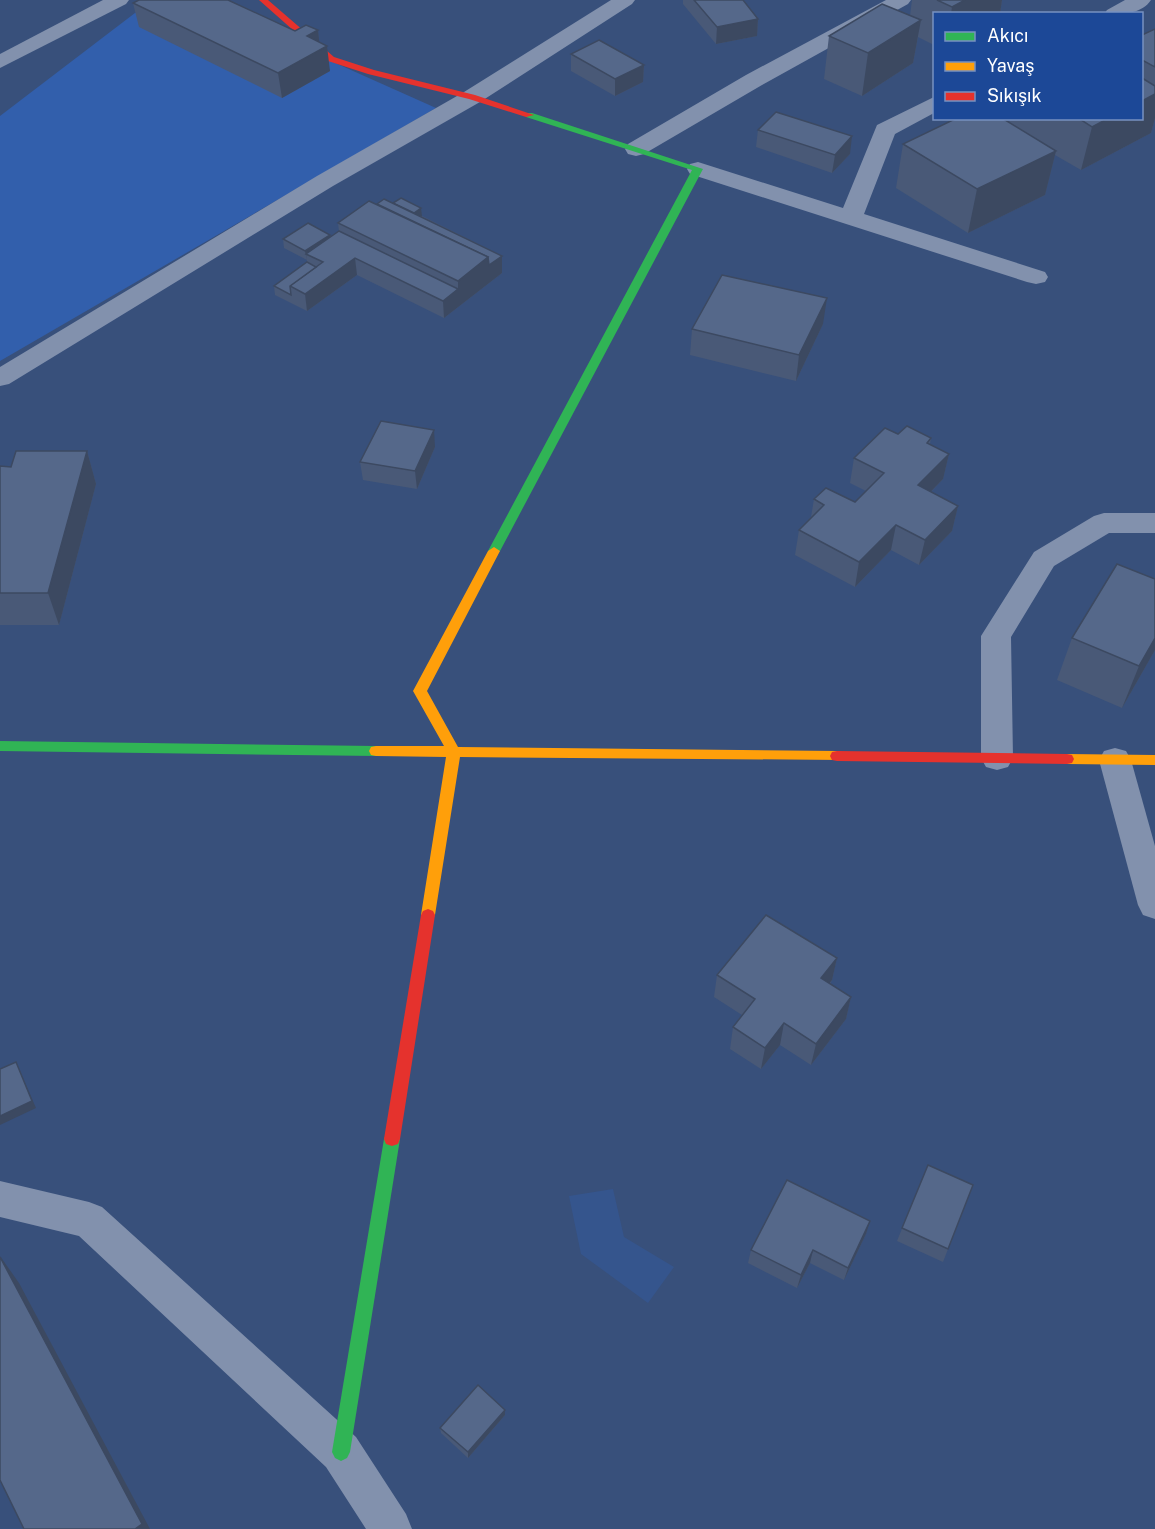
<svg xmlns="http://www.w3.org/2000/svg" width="1155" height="1529" font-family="'Public Sans',sans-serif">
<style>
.green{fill:#325fac}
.water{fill:#35558d}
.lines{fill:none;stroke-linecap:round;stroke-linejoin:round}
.street{fill:#8291ad;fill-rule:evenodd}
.fast{fill:#30b455;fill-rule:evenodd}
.slow{fill:#ff9f0a;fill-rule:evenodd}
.jam{fill:#e5322d;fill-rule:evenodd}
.wall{fill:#495977}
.shaded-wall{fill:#3c4961}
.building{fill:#55688a;stroke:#3c4961;stroke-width:1.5}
</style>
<rect width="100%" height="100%" fill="#38507b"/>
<polygon class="green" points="152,0 194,0 436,108 0,361 0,116"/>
<polygon class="water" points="613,1189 624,1237 674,1267 648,1303 581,1254 569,1196"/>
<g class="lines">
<g class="street">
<polygon points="103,0 129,0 126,4 0,68 0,54"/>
<polygon points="611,0 635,0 632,4 480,102 333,186 9,384 0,386 0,367 317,176 464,92"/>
<polygon points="886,0 911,0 908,4 762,85 644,154 636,156 628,154 625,149 628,144 746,75"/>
<path d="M1125 0H1151C1141 15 1121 14 1104 14L1107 10Z"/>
<polygon points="934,97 934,113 895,134 864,214 1045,272 1048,277 1045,282 1036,284 1027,282 690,174 687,169 690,164 698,162 843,208 877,125"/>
<polygon points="1104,513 1155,513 1155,533 1109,533 1054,566 1011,637 1013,758 1008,767 997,770 986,767 981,758 981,636 1034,552 1094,516"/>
<polygon points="1115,748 1126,751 1131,760 1155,846 1155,919 1143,915 1138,905 1099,760 1104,751"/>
<polygon points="0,1181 89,1202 102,1207 356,1437 406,1514 412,1529 366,1529 326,1467 79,1236 0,1217"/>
</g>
<g class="fast">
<polygon points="526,113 532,113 703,169 500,551 494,555 488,551 692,170 526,117"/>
<polygon points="0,741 376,746 381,747 383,751 381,755 376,756 0,751"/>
<polygon points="392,1132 398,1134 400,1139 350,1452 347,1458 341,1461 335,1458 332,1452 384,1139 386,1134"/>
</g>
<g class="slow">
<polygon points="494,547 500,551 427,691 458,747 837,751 842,752 844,756 842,760 460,757 435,915 433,919 428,921 423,919 421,915 446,757 376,756 371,755 369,751 371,747 376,746 444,746 413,691 488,551"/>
<polygon points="1067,754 1155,755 1155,765 1067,764 1062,763 1060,759 1062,755"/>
</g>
<g class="jam">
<polygon points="259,0 268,0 334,57 374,70 475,95 534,115 526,117 469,99 368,74 328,61"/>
<polygon points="837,751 1067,754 1072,755 1074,759 1072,763 1067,764 837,761 832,760 830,756 832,752"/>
<polygon points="428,909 433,911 435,915 400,1139 398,1144 392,1146 386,1144 384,1139 421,915 423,911"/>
</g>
</g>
<g class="wall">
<polygon points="683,0 743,0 758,19 757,36 716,44 683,4"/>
<polygon points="912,0 1002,0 1000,14 934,14 934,45 918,37 913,63 862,96 824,79 829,36 910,16"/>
<polygon points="133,3 295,31 318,30 319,42 330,71 282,98 139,27"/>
<polygon points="1155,29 1155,118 1151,133 1081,170 1055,155 1045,195 968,233 896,188 903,144 1009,123 1010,118 1142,118 1142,35"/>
<polygon points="571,54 644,65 643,82 615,96 571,71"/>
<polygon points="758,130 850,154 832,173 756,147"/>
<polygon points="377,204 422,216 502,256 502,273 444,318 357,275 307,311 275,295 274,286 307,262 307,260 284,248 283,239 330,237 339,231 338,223"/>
<polygon points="823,324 796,381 690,355 692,329"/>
<polygon points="898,434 931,438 930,444 949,454 943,479 931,492 958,506 952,531 919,565 891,550 855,587 795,555 799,530 811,517 814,499 855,502 866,491 850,483 854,458"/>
<polygon points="435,447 417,489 363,480 360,462"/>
<polygon points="87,451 96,484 59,625 0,625 0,466 11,467"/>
<polygon points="1155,579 1155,650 1122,708 1057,680 1072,638"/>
<polygon points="837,958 832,980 830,984 851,997 846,1019 811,1065 780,1045 761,1069 730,1049 733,1027 742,1015 714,997 717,975"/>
<polygon points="928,1165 948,1249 943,1262 897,1241"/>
<polygon points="870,1221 866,1234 844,1280 810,1263 797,1288 748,1263 751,1250"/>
<polygon points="505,1410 505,1415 468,1458 441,1433 440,1428"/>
</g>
<g class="shaded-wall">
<polygon points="965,0 1002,0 1000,14 951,14 952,7"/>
<polygon points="758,19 757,36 716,44 717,27"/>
<polygon points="921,20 913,63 862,96 868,53"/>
<polygon points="318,30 320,49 327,46 330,71 282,98 278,73 307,36"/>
<polygon points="644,65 643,82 615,96 615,79"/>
<polygon points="1155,94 1155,118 1151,133 1081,170 1092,127 1109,118 1142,118 1142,101"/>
<polygon points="852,136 850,154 832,173 835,155"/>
<polygon points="1056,151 1045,195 968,233 977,189"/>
<polygon points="421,208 422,216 408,227 407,218"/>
<polygon points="330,235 331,244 306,254 307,260 305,251"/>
<polygon points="502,256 502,273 444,318 443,301 458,289 458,281 488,257"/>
<polygon points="355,258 357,275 307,311 305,294"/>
<polygon points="827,298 823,324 796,381 799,355"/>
<polygon points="434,430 435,447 417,489 415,471"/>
<polygon points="87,451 96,484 59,625 48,593"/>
<polygon points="949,454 943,479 912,511 918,485"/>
<polygon points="958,506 952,531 919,565 925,540"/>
<polygon points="896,525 891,550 855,587 859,562"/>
<polygon points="1155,638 1155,650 1122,708 1139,666"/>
<polygon points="837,958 832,980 816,1000 821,978"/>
<polygon points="851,997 846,1019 811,1065 816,1044"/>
<polygon points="784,1023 780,1045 761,1069 765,1048"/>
<polygon points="16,1062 36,1108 0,1125 0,1116"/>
<polygon points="870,1221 866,1234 844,1280 848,1268"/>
<polygon points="813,1250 810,1263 797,1288 801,1275"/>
<polygon points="0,1256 19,1283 150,1529 135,1529"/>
<polygon points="505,1410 505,1415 468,1458 468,1452"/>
</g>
<g class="building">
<polygon points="139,0 228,0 295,31 306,25 318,30 307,36 327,46 278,73 133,3"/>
<polygon points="694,0 743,0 758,19 717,27"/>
<polygon points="937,0 965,0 952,7"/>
<polygon points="882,4 921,20 868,53 829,36"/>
<polygon points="1155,29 1155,67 1142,60 1142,35"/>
<polygon points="599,40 644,65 615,79 571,54"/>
<polygon points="1142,78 1155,86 1155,94 1142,101"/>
<polygon points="776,112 852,136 835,155 758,130"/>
<polygon points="957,118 1002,118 1056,151 977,189 903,144"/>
<polygon points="1078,118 1109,118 1092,127"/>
<polygon points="401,198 421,208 414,213 393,203"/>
<polygon points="384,199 502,256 489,265 488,257 377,204"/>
<polygon points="369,201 488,257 458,281 338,223"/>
<polygon points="308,223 330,235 305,251 283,239"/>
<polygon points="339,231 458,289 443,301 355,258 305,294 290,286 323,262 306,254"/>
<polygon points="307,262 316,267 290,286 291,295 274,286"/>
<polygon points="722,275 827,298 799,355 692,329"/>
<polygon points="381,421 434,430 415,471 360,462"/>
<polygon points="907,426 931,438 927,443 949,454 918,485 958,506 925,540 896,525 859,562 799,530 824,505 814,499 826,488 855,502 884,473 854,458 885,428 898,434"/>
<polygon points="16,451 87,451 48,593 0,593 0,466 11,467"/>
<polygon points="1117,564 1155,579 1155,638 1139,666 1072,638"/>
<polygon points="766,915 837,958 821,978 851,997 816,1044 784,1023 765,1048 733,1027 755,999 717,975"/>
<polygon points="16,1062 32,1101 0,1116 0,1069"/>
<polygon points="928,1165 973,1185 948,1249 902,1228"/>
<polygon points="787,1180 870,1221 848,1268 813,1250 801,1275 751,1250"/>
<polygon points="0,1257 142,1524 135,1529 24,1529 0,1480"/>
<polygon points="478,1385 505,1410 468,1452 440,1428"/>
</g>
<rect x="933" y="12" width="210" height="108" fill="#1c4897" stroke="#7791c1" stroke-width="1.5"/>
<rect x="945" y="32" width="30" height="9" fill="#30b455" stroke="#7791c1" stroke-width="1.5"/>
<text x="987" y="42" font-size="18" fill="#ffffff">Akıcı</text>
<rect x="945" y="62" width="30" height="9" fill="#ff9f0a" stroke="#7791c1" stroke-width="1.5"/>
<text x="987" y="72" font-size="18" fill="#ffffff">Yavaş</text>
<rect x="945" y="92" width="30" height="9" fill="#e5322d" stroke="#7791c1" stroke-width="1.5"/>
<text x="987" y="102" font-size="18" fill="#ffffff">Sıkışık</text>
</svg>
